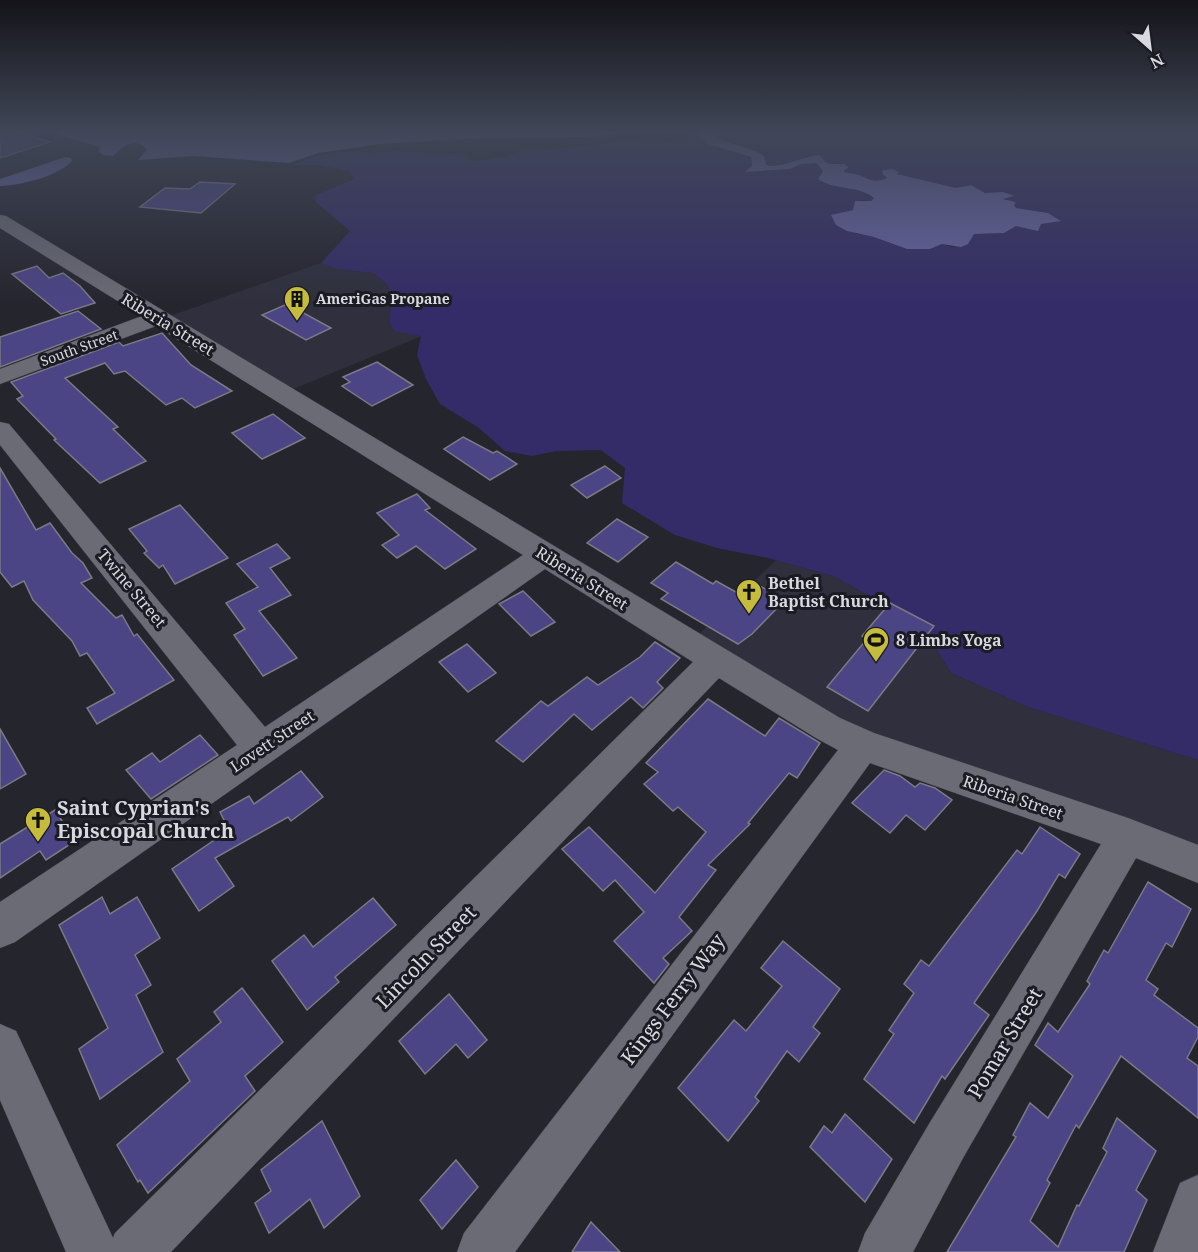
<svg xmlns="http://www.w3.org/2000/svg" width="1198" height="1252" font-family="'Noto Serif',serif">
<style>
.built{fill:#2f2f3d}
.green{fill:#342c68}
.water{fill:#6965a8}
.building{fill:#4b4585;stroke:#7a7a85;stroke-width:1.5}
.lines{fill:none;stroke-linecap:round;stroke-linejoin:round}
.minor-casing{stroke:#43434a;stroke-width:1}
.minor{fill:#6b6b75;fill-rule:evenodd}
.labels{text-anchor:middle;stroke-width:6;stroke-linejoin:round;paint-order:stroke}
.far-poi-label{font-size:14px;font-weight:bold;fill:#d8d9df;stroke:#1b1b24;text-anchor:start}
.far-street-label{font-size:14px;fill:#d8d9df;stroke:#1b1b24}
.street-label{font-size:16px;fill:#d8d9df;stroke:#1b1b24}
.poi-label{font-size:16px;font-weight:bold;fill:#d8d9df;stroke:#1b1b24;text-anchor:start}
.near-poi-label{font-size:20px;font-weight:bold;fill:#d8d9df;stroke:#1b1b24;text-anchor:start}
.near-street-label{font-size:20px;fill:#d8d9df;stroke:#1b1b24}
</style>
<rect width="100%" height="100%" fill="#25252e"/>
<g class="built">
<polygon points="321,263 336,269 373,273 388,285 391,305 389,322 422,336 291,390 167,317"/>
<polygon points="776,560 833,576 921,624 951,673 1028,707 1198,760 1198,851 856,727 696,637"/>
</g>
<path class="green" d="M681 130H695L716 147 751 157 752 166 745 172 789 169 801 164 815 163 823 171 820 175 822 182C843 191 856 185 874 198L871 201 861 200 853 210 843 212 854 233 875 237 907 249H929L942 244 952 247 968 244 973 234 1004 233 1016 226 1040 227 1041 224 1060 220 1048 213 1016 208 1014 205 1016 202 1002 198 1012 197 985 193 971 185 956 188 896 174 899 172 897 170 886 169 884 176 888 179C877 184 869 180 859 175 855 173 849 174 844 172L841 163 830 164 809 156 795 162 769 166 756 151 722 142 717 139V135L734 131 730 130 785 132 792 130H1198V760L1028 707 951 673 921 624 833 576 768 558 717 548 675 535 622 503 625 468 601 450 556 451 532 456 505 451 479 428 440 404 426 379 417 355 421 336 394 331 389 322 391 305 388 285 373 273 336 269 321 263 350 231 317 203 314 196 354 179 349 171 318 165H291L320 155 340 152 375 153 395 151 467 155 470 160 477 161 508 156 525 148 553 149 599 145 617 140 674 141 687 137Z"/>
<g class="water">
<path d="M43 130H656L585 137 463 139 380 144 318 153 289 163 193 156 138 160 147 150C137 135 122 147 113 156L103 155 98 151 100 147Z"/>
<path d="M695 130 736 132 719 133 717 139 756 151 764 156 766 164 769 166C788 166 803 156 820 155L825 162 830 164H844L849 168 844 170V172C849 174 855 173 859 175 869 179 876 184 887 178L882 173 883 170 893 169 899 172 897 174 956 188 971 185 985 193 1003 192 1014 196 1003 199 1016 202 1014 205 1016 208 1048 213 1061 221 1041 224 1038 231 1016 226 1004 233 974 234 968 244 961 247 942 244 930 249H907L874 237 847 231 836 225 831 215 853 210 855 201H871L874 198C856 184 838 192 818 179L823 171 816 163 801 164 790 169 745 172 752 166 751 157 708 144Z"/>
<path d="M65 157 71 158 72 161C56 177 22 185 0 186V179Z"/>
</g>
<g class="building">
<polygon points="0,130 14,130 50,142 0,158"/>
<polygon points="200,182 235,184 201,213 140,207 165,188 190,189"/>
<polygon points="37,266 49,278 63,273 80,286 95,303 61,314 12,274"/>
<polygon points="287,304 331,328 306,340 262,315"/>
<polygon points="78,311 101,329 0,367 0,337"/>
<polygon points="162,333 191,365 232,391 195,408 182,398 166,405 125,371 114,374 105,363 65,378 118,427 113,429 146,461 100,483 54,440 56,439 17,399 23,396 11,382 119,342 123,346"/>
<polygon points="377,362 413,385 372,406 342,386 350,382 343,377"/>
<polygon points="273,414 305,438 262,459 232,433"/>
<polygon points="463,437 493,453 497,451 517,464 490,480 444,449"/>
<polygon points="605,466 621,478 587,498 571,485"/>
<polygon points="0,468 36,530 50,523 72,553 83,563 92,578 81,583 116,618 122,615 134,636 137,634 174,680 97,724 87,708 115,693 87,653 80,656 72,641 33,600 24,581 12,587 0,572"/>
<polygon points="417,494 430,508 425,510 476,549 445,569 416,546 397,558 382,545 399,535 377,513"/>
<polygon points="180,505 228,558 175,584 163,565 159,568 144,553 147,551 129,529"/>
<polygon points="617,519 648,537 618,562 587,543"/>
<polygon points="277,544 290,558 270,568 291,595 259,611 297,658 263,676 234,635 245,629 226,603 258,587 237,564"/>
<polygon points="676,562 713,584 716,581 745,597 758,585 785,600 752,634 738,644 661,599 668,593 651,583"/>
<polygon points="523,591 555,622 531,636 499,604"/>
<polygon points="890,603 934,626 868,711 827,687 867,639 862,636"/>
<polygon points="655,642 680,658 657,682 663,688 643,708 631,697 592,730 574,714 523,762 496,741 541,701 548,706 587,677 598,685 640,657"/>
<polygon points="467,644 496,673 468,692 439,662"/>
<polygon points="708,699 765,736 779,718 820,743 797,778 789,773 748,823 750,824 708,865 716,870 679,917 692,931 663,958 669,964 654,983 614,941 644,912 615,880 603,891 562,849 589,827 655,893 706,832 678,807 673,811 644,784 658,772 646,763"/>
<polygon points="0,729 26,774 0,789"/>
<polygon points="200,735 218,755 151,799 126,770 152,753 160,762"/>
<polygon points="884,770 900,776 915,787 920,783 935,788 952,800 925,830 906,815 890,833 852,803"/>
<polygon points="301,771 323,797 291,821 288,817 215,858 234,886 199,911 172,869 229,830 220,812 249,796 254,804"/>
<polygon points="55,810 75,841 46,860 40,851 0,878 0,844"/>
<polygon points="1040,827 1080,854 1065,878 1059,874 1037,911 974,1003 989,1015 945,1079 942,1076 914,1123 864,1079 894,1034 889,1030 914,993 904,984 921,960 929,966 1017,850 1022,854"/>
<polygon points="1148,882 1191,909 1172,947 1166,943 1146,980 1158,989 1154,995 1198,1028 1198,1037 1187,1058 1198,1066 1198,1118 1121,1056 1079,1128 1076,1125 1047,1180 1050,1183 1030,1221 1058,1247 1077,1205 1079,1206 1107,1152 1103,1148 1117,1118 1156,1151 1136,1190 1147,1200 1124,1252 947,1252 1016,1137 1013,1135 1030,1103 1048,1118 1073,1076 1035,1045 1048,1023 1058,1032 1090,984 1087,981 1104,950 1108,953"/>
<polygon points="102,897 110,914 137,897 160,938 135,955 151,985 136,995 163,1052 100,1099 79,1049 108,1028 59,925"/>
<polygon points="373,898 396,925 335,977 339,982 307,1010 272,961 304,935 313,947"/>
<polygon points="783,941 840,989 813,1027 820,1033 799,1062 787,1051 755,1097 759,1101 728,1141 678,1088 734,1020 746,1031 782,986 761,968"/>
<polygon points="242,988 283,1042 245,1076 255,1091 148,1193 140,1180 138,1182 117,1145 190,1081 177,1059 221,1022 214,1012"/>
<polygon points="449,994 487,1040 468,1058 456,1044 425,1074 399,1041"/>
<polygon points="845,1114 892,1159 865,1202 810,1147 824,1126 832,1133"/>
<polygon points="322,1121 360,1196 324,1228 310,1199 269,1233 255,1203 271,1191 261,1170"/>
<polygon points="456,1160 478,1187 442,1229 420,1200"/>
<polygon points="591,1222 620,1252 572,1252"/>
</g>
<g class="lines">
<g class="minor-casing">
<g id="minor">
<polygon points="0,215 6,216 840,718 874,733 1128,818 1198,845 1198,883 1136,858 963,1158 913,1252 858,1252 865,1233 929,1124 1101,844 870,763 515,1252 457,1252 464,1233 838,750 816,738 719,678 171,1252 66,1252 0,1100 0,1024 16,1031 113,1238 115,1233 693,662 545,569 15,942 0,948 0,902 237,745 0,445 0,422 9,424 265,727 523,555 156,326 0,384 0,369 142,316 0,228"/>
<polygon points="1198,1175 1198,1252 1153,1252 1180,1183"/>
</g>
</g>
<use href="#minor" class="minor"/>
</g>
<linearGradient id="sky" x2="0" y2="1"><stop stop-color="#141419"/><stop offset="0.43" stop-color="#404657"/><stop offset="1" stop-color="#404657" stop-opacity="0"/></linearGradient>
<rect width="1198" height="305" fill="url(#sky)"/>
<defs>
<g id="building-pin" transform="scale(1.35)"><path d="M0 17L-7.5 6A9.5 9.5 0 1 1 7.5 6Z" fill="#c5bc3d" stroke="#1b1b24"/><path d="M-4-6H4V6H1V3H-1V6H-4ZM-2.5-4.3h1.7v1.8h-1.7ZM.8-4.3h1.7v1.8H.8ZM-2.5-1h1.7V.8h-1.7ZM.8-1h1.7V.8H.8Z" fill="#111"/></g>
<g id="church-pin" transform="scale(1.35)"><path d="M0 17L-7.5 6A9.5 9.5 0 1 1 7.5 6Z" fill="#c5bc3d" stroke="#1b1b24"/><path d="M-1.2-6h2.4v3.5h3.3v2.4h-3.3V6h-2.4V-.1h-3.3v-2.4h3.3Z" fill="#111"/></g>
<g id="stadium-pin" transform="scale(1.35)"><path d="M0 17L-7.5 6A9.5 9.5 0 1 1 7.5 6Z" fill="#c5bc3d" stroke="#1b1b24"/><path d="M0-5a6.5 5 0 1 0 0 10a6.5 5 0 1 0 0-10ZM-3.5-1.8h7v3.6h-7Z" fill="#111"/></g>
</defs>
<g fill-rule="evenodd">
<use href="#building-pin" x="297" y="299"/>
<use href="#church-pin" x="749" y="592"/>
<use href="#stadium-pin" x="876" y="640"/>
<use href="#church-pin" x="38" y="820"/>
</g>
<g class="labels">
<g class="far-poi-label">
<text x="316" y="304">AmeriGas Propane</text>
</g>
<g class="far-street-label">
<text transform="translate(79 348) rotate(-20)" y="5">South Street</text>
</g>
<g class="street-label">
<text transform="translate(168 324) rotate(31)" y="6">Riberia Street</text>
<text transform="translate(582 578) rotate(32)" y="6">Riberia Street</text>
<text transform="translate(132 588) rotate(50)" y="6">Twine Street</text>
<text transform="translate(272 741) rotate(-34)" y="6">Lovett Street</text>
<text transform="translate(1013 797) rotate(19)" y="6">Riberia Street</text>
</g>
<g class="poi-label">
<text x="768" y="589">Bethel<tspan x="768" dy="18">Baptist Church</tspan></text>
<text x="896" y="646">8 Limbs Yoga</text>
</g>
<g class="near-poi-label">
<text x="57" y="815">Saint Cyprian's<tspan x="57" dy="23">Episcopal Church</tspan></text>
</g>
<g class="near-street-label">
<text transform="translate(426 957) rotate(-46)" y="7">Lincoln Street</text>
<text transform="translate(673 999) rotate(-53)" y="7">Kings Ferry Way</text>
<text transform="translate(1005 1043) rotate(-59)" y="7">Pomar Street</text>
</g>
</g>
<g transform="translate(1150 48) rotate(152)" stroke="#1b1b24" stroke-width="4.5" paint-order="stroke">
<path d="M0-4.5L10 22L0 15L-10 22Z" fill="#d8d9df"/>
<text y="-9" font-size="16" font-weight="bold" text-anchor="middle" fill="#d8d9df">N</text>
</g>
</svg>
